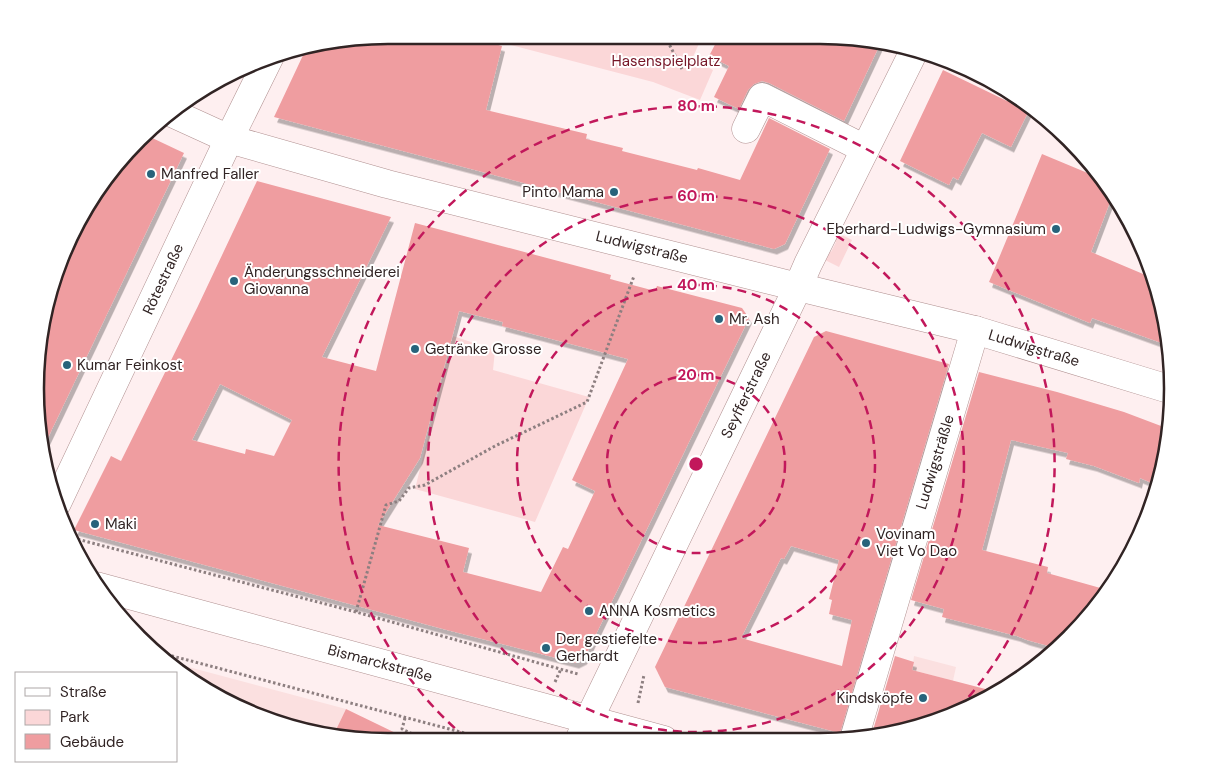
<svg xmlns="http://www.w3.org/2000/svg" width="1208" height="777" font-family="'DM Sans',sans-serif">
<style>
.built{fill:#fbe0e0}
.green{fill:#fbd7d8}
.building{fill:#ef9da0;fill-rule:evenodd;filter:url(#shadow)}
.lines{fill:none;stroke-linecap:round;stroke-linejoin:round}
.minor-casing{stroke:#b09090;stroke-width:29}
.path{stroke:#8d7f80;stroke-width:3;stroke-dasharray:2.5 2.5;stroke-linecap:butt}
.minor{stroke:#fff;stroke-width:28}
.ring{fill:none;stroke:#c2185b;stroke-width:2.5;stroke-dasharray:9 6}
.poi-dot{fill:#27637b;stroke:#fff;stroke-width:2}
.labels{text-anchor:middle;stroke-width:4;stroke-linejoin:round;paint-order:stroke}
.park-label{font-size:15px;fill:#761627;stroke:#fff}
.poi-label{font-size:15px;fill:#312424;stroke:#fff;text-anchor:start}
.street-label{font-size:15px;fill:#312424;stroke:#fff}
.rim{fill:none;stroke:#312424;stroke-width:2.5}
.centre{fill:#c2185b;stroke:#fff;stroke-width:2.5}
.ring-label{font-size:15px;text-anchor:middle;font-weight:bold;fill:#c2185b;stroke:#fff;stroke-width:4;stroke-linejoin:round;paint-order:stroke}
</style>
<defs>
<filter id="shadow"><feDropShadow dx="3" dy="5.5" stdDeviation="0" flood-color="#0004"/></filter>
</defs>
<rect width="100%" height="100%" fill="#feeff0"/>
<g class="built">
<polygon points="914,656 956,667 946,713 938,713 946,679 912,670"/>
<polygon points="166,661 346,709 333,736 253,715 173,669"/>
</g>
<g class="green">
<polygon points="501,36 702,37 692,59 713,70 700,100 653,82 499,42"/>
<polygon points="834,231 852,240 839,267 821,258 825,250 831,252 836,242 830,239"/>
<polygon points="453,336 495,350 493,370 589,397 535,522 415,489"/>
</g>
<g class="building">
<polygon points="388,35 461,35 502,46 486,110 587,134 586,139 623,148 622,151 697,170 698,168 740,180 769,118 830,149 785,244 774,249 274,117 305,51 310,48"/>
<polygon points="719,37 865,38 881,42 844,121 769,83 762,81 754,84 748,90 739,109 714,97 729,66 709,56"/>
<polygon points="943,70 1007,101 1011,94 1031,106 1011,147 982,133 958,180 953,177 949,185 900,161"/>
<polygon points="148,136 184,153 43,448 35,388 54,275 108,173"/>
<polygon points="1042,154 1102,179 1113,194 1091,252 1155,279 1170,346 1092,318 1090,323 989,282"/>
<path d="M257 181 391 217 322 357 376 371 415 223 611 275 610 279 655 291 657 286 742 308 749 318 584 659 576 663 447 630 74 530 111 456 121 461 198 306ZM459 311 503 322 502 326 628 359 572 480 595 491 568 549 563 547 541 592 463 572 469 548 378 525 420 458ZM220 384 292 420 274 456 246 449 245 454 192 440Z"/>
<path d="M826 331 949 364 840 733 665 687 655 667 814 337ZM791 546 839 560 829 599 832 600 829 614 852 620 842 666 741 638 781 558 784 559Z"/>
<polygon points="979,372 1057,392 1124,412 1169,429 1159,486 1140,478 1139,483 1094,466 1066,459 1068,453 1011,440 982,550 1048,567 1047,573 1104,589 1100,604 1056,648 1027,640 1017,636 942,617 944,609 911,600"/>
<polygon points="895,656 914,662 912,670 997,692 976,705 911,730 871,737"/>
<polygon points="346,709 408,739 343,739 333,736"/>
</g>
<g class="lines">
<g class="minor-casing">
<g id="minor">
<polyline points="172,113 229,139 387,184 798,287 975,330 1172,390"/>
<polyline points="746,129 762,97 865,149"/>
<polyline points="57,503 229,139 270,56"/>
<polyline points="96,586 664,740"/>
<polyline points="854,739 975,330"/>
<polyline points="579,740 798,287 808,264 914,51"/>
</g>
</g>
<g class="path">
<polyline points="664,37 668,42 682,69"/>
<polyline points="73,538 356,612 578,674"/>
<polyline points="356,612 386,505 399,501 409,488 425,485 495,446 587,402 634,276"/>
<polyline points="157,652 491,740"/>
<polyline points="555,682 561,669"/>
<polyline points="638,703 644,675"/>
<polyline points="405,718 402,729 423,739"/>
</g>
<use href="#minor" class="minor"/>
</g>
<g class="ring">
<circle cx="696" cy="464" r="89"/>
<circle cx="696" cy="464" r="179"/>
<circle cx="696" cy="464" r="268"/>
<path d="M466 738A358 358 0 1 1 954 713"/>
</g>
<g class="poi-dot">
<circle cx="151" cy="174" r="5"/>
<circle cx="614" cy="192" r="5"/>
<circle cx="1056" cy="229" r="5"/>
<circle cx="234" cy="281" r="5"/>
<circle cx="719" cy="319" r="5"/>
<circle cx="415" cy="349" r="5"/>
<circle cx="67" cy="365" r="5"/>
<circle cx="95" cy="524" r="5"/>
<circle cx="866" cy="543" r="5"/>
<circle cx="589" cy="611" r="5"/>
<circle cx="546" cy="648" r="5"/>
<circle cx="923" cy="698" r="5"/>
</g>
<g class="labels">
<g class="park-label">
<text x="666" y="66">Hasenspielplatz</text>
</g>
<g class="poi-label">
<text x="161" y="179">Manfred Faller</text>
<text x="604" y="197" text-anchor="end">Pinto Mama</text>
<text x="1046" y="234" text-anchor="end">Eberhard-Ludwigs-Gymnasium</text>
<text x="244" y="277">Änderungsschneiderei<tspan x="244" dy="17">Giovanna</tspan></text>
<text x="729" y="324">Mr. Ash</text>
<text x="425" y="354">Getränke Grosse</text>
<text x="77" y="370">Kumar Feinkost</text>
<text x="105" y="529">Maki</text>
<text x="876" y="539">Vovinam<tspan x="876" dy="17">Viet Vo Dao</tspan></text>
<text x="599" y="616">ANNA Kosmetics</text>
<text x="556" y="644">Der gestiefelte<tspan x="556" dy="17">Gerhardt</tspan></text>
<text x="913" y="703" text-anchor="end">Kindsköpfe</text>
</g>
<g class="street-label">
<text transform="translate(642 247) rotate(14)" y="5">Ludwigstraße</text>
<text transform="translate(163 279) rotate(-65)" y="5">Rötestraße</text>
<text transform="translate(1034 348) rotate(17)" y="5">Ludwigstraße</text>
<text transform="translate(746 395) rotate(-64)" y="5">Seyfferstraße</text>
<text transform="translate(935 462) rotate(-73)" y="5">Ludwigsträßle</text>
<text transform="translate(380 663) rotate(15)" y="5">Bismarckstraße</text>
</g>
</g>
<path d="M0 0H1208V777H0ZM388 44H820A344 344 0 0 1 1164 388V389A344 344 0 0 1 820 733H388A344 344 0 0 1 44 389V388A344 344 0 0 1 388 44Z" fill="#fff" fill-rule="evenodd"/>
<path class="rim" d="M388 44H820A344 344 0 0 1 1164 388V389A344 344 0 0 1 820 733H388A344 344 0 0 1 44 389V388A344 344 0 0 1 388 44Z"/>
<circle cx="696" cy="464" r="8" class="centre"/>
<g class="ring-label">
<text x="696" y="111">80 m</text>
<text x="696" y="201">60 m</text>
<text x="696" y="290">40 m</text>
<text x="696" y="380">20 m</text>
</g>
<rect x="15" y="672" width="162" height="90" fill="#ffffff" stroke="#ada7a7"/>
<rect x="25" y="688" width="25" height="8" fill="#ffffff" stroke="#ada7a7"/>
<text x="60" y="697" font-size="15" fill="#312424">Straße</text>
<rect x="25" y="710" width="25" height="15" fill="#fbd7d8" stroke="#ada7a7"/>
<text x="60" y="722" font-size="15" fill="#312424">Park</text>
<rect x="25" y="734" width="25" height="15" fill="#ef9da0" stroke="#ada7a7"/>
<text x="60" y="747" font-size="15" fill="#312424">Gebäude</text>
</svg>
